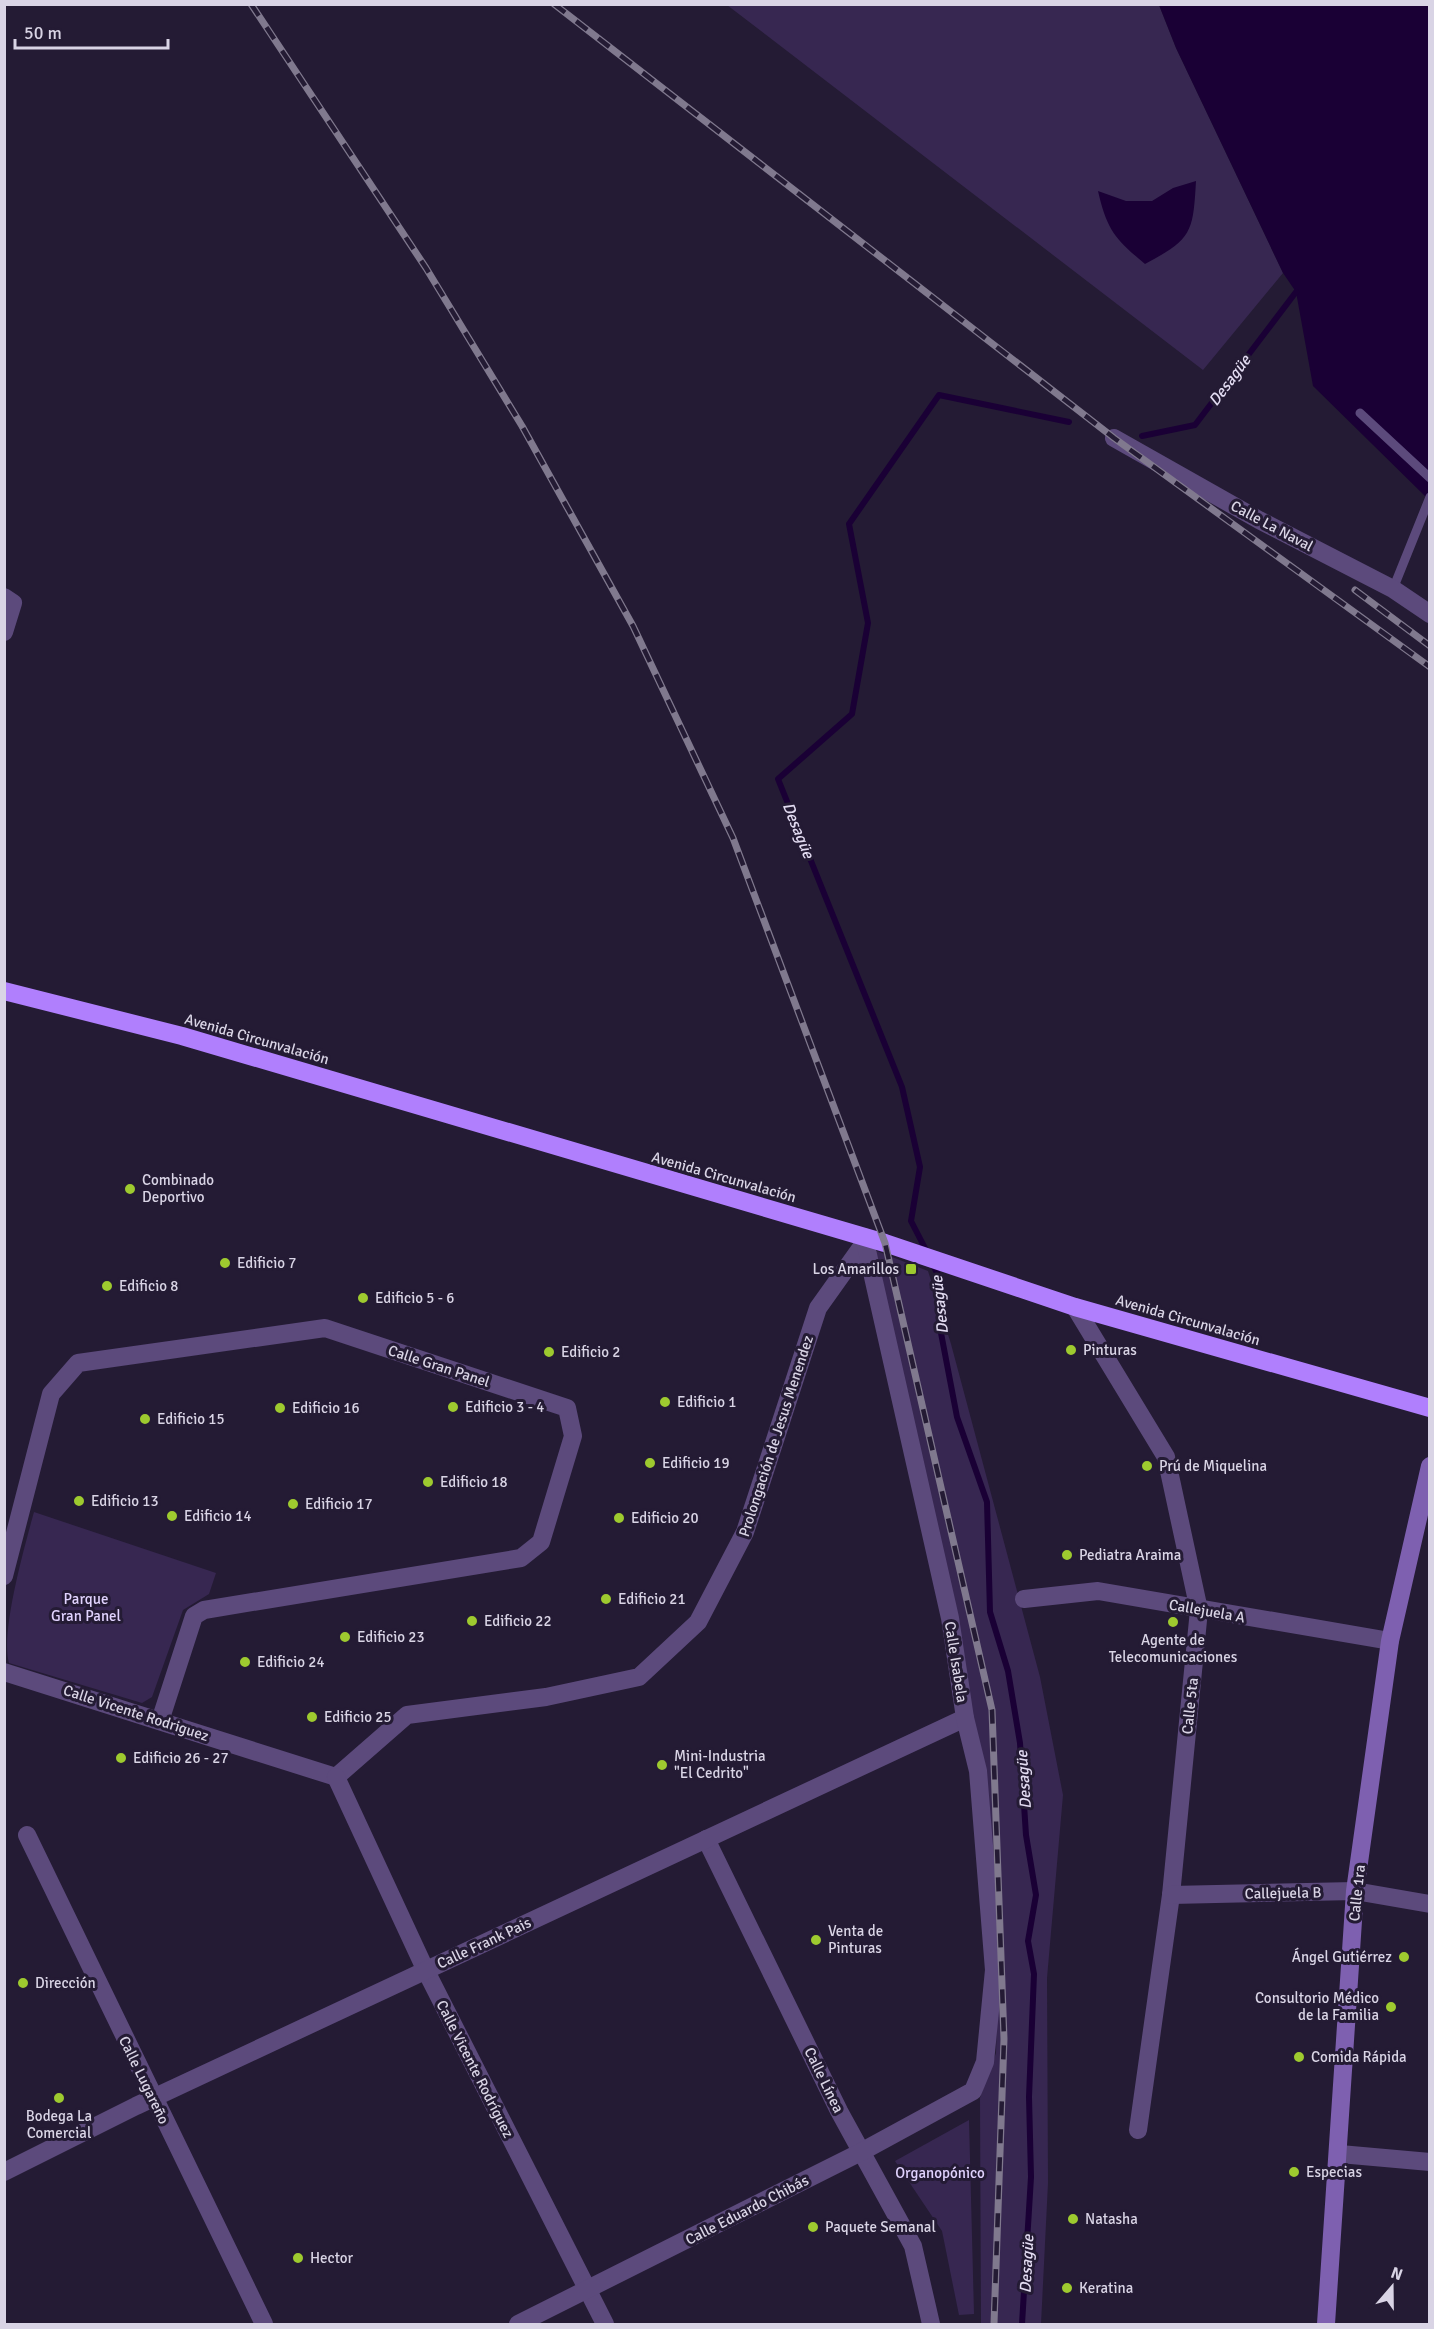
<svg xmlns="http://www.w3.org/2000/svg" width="1434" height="2329" font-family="Signika,sans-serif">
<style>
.green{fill:#372751}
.water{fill:#1a0035}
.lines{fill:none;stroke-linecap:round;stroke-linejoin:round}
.stream{stroke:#1a0035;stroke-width:6}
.lane{stroke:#5c4a7c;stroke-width:9}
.street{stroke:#5c4a7c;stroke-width:18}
.secondary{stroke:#7e60b0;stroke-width:18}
.highway{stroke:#b07ffd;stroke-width:18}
.rail-casing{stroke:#80798e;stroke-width:7}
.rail{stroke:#241b34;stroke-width:4.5;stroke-dasharray:14;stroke-linecap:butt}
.poi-dot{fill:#9eca2f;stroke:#241b34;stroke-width:2}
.labels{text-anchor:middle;stroke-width:6;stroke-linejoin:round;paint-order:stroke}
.street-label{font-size:15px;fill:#d9d4e5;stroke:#241b34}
.poi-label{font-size:15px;fill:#d9d4e5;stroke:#241b34;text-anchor:start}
.park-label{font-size:15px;fill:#e1d3fe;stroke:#241b34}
.water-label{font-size:16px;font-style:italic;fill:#e3dcf2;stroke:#241b34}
</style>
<rect width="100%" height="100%" fill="#241b34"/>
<g class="green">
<polygon points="727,5 1159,5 1176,48 1283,273 1203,370"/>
<polygon points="874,1250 928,1271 951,1344 1040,1677 1063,1795 1047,1978 1048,2183 1041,2324 981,2324 980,2098 996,2053 998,1976 973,1720"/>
<path d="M34 1512 216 1573 209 1594 183 1610 152 1697 142 1703 9 1663C0 1633 25 1545 34 1512Z"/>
<polygon points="969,2120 974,2314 959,2315 942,2231 895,2161"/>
</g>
<g class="water">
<polygon points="1159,5 1429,5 1429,500 1313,386 1296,292 1283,273 1176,48"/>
<path d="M1196 181C1193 233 1192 239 1145 264 1115 239 1107 230 1098 191L1126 201H1152L1173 188Z"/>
</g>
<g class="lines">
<g class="stream">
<polyline points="1142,436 1195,425 1296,292"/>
<polyline points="928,1254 911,1221 920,1167 902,1087 778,779 852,714 868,623 849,524 939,395 1069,422"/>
<polyline points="932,1263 938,1275 941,1333 957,1417 987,1502 990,1612 1008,1671 1020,1743 1026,1835 1036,1895 1028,1941 1034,1974 1029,2097 1031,2177 1022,2324"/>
</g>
<g class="lane">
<polyline points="1360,413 1430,478"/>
<polyline points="1393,589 1430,497"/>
</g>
<g class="street">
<polyline points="1114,438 1259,520 1393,589 1430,614"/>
<polyline points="4,597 13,603 4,632"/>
<polyline points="1075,1307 1166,1457 1199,1610 1171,1895 1138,2130"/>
<polyline points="4,1576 51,1394 78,1363 325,1328 567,1408 573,1436 541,1542 521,1558 204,1610 194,1616 160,1721"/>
<polyline points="1024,1599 1098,1591 1390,1641"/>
<polyline points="4,1672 336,1777"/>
<polyline points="336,1777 407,1715 546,1697 639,1677 698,1622 745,1532 818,1308 865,1242"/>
<polyline points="336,1777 426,1971 605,2324"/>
<polyline points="27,1835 264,2324"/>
<polyline points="706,1839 839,2111 913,2246 931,2324"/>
<polyline points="1171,1895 1355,1891 1430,1904"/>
<polyline points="1340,2154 1430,2162"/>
<polyline points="4,2172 136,2106 965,1718"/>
<polyline points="518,2324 861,2152 973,2091 985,2062 994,1970 978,1771 965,1718 950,1618 864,1237"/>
</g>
<polyline class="secondary" points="1326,2324 1355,1891 1390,1641 1430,1466"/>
<polyline class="highway" points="4,991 182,1036 885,1243 1075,1307 1430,1408"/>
<g class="rail-casing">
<g id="rail">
<polyline points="251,4 426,268 522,426 633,626 733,838 885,1243 992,1710 1004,2039 994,2324"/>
<polyline points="554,4 1114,438 1430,667"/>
<polyline points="1355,590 1430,646"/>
</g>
</g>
<use href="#rail" class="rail"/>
</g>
<g class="poi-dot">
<circle cx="130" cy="1189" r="6"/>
<circle cx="225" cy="1263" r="6"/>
<rect x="905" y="1263" width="12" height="12" rx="3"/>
<circle cx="107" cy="1286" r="6"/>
<circle cx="363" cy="1298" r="6"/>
<circle cx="1071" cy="1350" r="6"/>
<circle cx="549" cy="1352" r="6"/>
<circle cx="665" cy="1402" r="6"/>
<circle cx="453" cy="1407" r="6"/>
<circle cx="280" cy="1408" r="6"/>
<circle cx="145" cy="1419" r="6"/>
<circle cx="650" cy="1463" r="6"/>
<circle cx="1147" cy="1466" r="6"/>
<circle cx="428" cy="1482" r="6"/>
<circle cx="79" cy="1501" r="6"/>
<circle cx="293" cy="1504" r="6"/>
<circle cx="172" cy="1516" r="6"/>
<circle cx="619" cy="1518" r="6"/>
<circle cx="1067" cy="1555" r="6"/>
<circle cx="606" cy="1599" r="6"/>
<circle cx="472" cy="1621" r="6"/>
<circle cx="1173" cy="1622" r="6"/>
<circle cx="345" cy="1637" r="6"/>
<circle cx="245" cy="1662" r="6"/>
<circle cx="312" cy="1717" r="6"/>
<circle cx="121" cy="1758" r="6"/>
<circle cx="662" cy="1765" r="6"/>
<circle cx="816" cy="1940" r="6"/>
<circle cx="1404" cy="1957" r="6"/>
<circle cx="23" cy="1983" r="6"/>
<circle cx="1391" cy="2007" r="6"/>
<circle cx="1299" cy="2057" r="6"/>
<circle cx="59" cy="2098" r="6"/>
<circle cx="1294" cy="2172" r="6"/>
<circle cx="1073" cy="2219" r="6"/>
<circle cx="813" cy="2227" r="6"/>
<circle cx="298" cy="2258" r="6"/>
<circle cx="1067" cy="2288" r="6"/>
</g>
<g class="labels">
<g class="street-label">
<text transform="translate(1272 526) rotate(28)" y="5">Calle La Naval</text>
<text transform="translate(257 1039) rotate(16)" y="5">Avenida Circunvalación</text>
<text transform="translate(724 1177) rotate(16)" y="5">Avenida Circunvalación</text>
<text transform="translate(1188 1320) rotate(16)" y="5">Avenida Circunvalación</text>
<text transform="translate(439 1366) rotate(18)" y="5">Calle Gran Panel</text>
<text transform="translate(776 1436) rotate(-72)" y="5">Prolongación de Jesus Menendez</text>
<text transform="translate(1207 1611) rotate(10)" y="5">Callejuela A</text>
<text transform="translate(956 1662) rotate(81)" y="5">Calle Isabela</text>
<text transform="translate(1190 1706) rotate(-84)" y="5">Calle 5ta</text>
<text transform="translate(136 1713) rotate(18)" y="5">Calle Vicente Rodriguez</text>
<text transform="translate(1283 1893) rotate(-1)" y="5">Callejuela B</text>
<text transform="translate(1357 1893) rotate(-84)" y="5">Calle 1ra</text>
<text transform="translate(484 1943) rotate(-25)" y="5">Calle Frank Pais</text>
<text transform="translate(475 2069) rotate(63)" y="5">Calle Vicente Rodríguez</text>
<text transform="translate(144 2080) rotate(64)" y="5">Calle Lugareño</text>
<text transform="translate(824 2080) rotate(64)" y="5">Calle Línea</text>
<text transform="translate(747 2210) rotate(-27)" y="5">Calle Eduardo Chibás</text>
</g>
<g class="poi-label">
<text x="142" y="1185">Combinado<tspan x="142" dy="17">Deportivo</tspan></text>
<text x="237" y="1268">Edificio 7</text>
<text x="899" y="1274" text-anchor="end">Los Amarillos</text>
<text x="119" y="1291">Edificio 8</text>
<text x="375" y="1303">Edificio 5 - 6</text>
<text x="1083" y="1355">Pinturas</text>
<text x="561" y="1357">Edificio 2</text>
<text x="677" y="1407">Edificio 1</text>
<text x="465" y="1412">Edificio 3 - 4</text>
<text x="292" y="1413">Edificio 16</text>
<text x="157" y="1424">Edificio 15</text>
<text x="662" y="1468">Edificio 19</text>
<text x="1159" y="1471">Prú de Miquelina</text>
<text x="440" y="1487">Edificio 18</text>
<text x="91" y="1506">Edificio 13</text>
<text x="305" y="1509">Edificio 17</text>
<text x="184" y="1521">Edificio 14</text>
<text x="631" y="1523">Edificio 20</text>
<text x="1079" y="1560">Pediatra Araima</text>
<text x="618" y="1604">Edificio 21</text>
<text x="484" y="1626">Edificio 22</text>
<text x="357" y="1642">Edificio 23</text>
<text x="1173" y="1645" text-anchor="middle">Agente de<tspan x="1173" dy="17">Telecomunicaciones</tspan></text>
<text x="257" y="1667">Edificio 24</text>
<text x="324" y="1722">Edificio 25</text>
<text x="674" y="1761">Mini-Industria<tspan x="674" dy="17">"El Cedrito"</tspan></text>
<text x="133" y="1763">Edificio 26 - 27</text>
<text x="828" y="1936">Venta de<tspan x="828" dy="17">Pinturas</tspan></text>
<text x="1392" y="1962" text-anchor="end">Ángel Gutiérrez</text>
<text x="35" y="1988">Dirección</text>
<text x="1379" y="2003" text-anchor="end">Consultorio Médico<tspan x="1379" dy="17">de la Familia</tspan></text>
<text x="1311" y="2062">Comida Rápida</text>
<text x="59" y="2121" text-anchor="middle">Bodega La<tspan x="59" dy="17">Comercial</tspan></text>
<text x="1306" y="2177">Especias</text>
<text x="1085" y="2224">Natasha</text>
<text x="825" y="2232">Paquete Semanal</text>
<text x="310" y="2263">Hector</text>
<text x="1079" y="2293">Keratina</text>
</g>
<g class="park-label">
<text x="86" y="1604">Parque<tspan x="86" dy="17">Gran Panel</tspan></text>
<text x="940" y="2178">Organopónico</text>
</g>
<g class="water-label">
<text transform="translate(1229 380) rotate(-53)" y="6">Desagüe</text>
<text transform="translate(799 830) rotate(68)" y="6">Desagüe</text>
<text transform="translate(939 1305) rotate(-96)" y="6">Desagüe</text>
<text transform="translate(1023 1780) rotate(-94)" y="6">Desagüe</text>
<text transform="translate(1026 2264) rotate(-87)" y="6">Desagüe</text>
</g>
</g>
<rect width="1434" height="2329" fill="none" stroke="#d9d4e5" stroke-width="12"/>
<g transform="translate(1392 2287) rotate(20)" stroke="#241b34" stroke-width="4.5" paint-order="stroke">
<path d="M0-4.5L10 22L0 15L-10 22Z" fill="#d9d4e5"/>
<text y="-9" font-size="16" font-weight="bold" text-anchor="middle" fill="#d9d4e5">N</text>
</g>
<path d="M15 39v9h153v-9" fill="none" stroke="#d9d4e5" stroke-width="3"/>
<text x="24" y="39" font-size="18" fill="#d9d4e5" stroke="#241b34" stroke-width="4.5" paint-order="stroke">50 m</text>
</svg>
